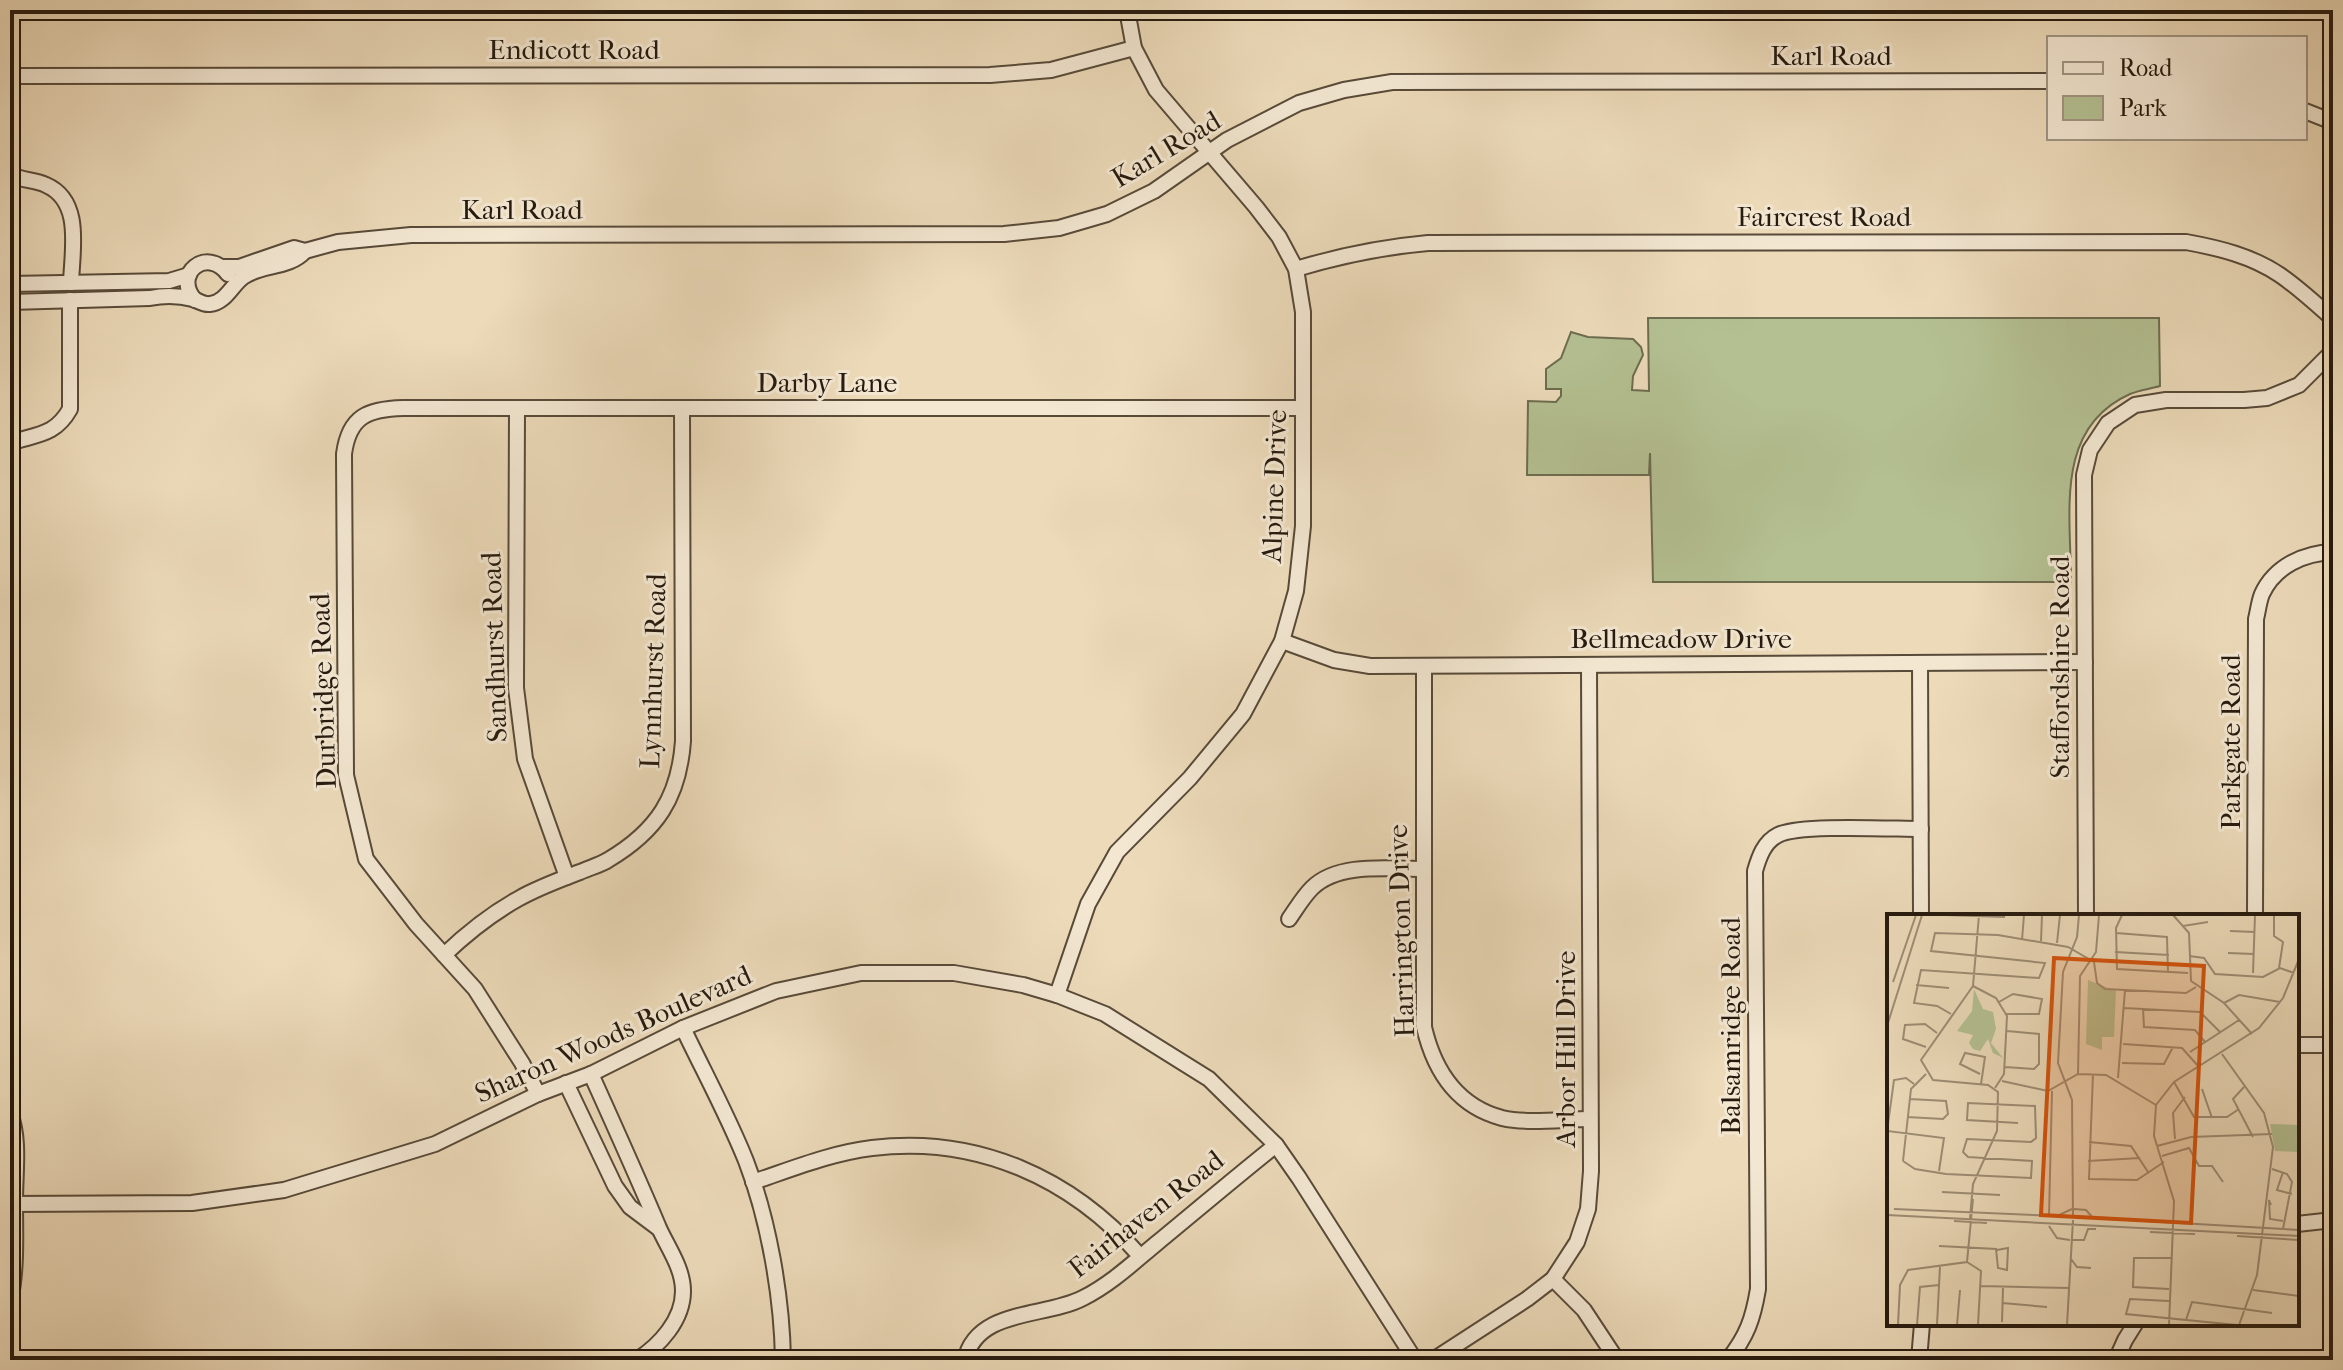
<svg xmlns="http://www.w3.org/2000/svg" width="2343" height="1370" font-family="'IM FELL French Canon',serif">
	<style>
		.green { fill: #b4c092; stroke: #6d6d50; stroke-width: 2 }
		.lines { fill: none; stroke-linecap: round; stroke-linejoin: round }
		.minor-casing { stroke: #584a39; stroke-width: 18 }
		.minor { stroke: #f3e7d2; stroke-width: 14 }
		.labels { text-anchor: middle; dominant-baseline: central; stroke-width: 6; stroke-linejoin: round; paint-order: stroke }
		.street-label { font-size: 28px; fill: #261a0e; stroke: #f3e7d2 }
		.inset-road { fill: none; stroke: #9d8d75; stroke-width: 2 }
		.view { fill: #d5530c; fill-opacity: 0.15; stroke: #d5530c; stroke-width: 4 }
		.inset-edge { fill: none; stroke: #261a0e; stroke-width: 4 }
	</style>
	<rect width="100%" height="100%" fill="#ecdab9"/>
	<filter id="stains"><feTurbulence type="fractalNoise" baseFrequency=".0025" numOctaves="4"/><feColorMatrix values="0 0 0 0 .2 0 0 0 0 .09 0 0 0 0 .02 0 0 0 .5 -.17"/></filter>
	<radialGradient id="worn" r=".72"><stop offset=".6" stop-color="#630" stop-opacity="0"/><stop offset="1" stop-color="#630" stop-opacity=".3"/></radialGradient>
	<path class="green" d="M 1648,318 L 2159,318 L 2160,386 C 2150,389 2139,390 2130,394 C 2054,428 2071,513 2071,582 L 1653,582 L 1650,453 L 1649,475 L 1527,475 L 1528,401 L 1556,402 L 1561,396 L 1561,389 L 1546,389 L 1546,369 L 1561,358 L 1571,332 L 1588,337 L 1633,339 L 1641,347 L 1643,355 L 1633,376 L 1632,390 L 1649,391 Z"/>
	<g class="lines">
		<g class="minor-casing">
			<g id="minor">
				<polyline points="10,76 990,75 1051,70 1134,48"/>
				<polyline points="2305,111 2333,122"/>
				<path d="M 10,174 C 21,181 34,179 46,185 C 83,201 72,250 71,283"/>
				<polyline points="222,267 239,267 294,248 305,251 338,242 411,235 1004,234 1059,228 1107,214 1154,191 1227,140 1299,103 1344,90 1392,82 2049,81"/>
				<path d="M 1296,269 C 1339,256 1383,247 1428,243 L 2186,242 C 2219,248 2252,256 2280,275 C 2299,288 2316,304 2333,319"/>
				<polyline points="10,284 169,281 189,275"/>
				<path d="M 195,300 C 172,274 207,246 228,274"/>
				<path d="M 10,302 L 150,298 C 165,295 177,295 193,299 C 199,301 204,305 210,304 C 225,303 232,285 243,277 C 261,264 289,269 305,251"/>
				<polyline points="517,408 516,688 525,759 567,877"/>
				<path d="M 10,443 C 36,434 55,436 70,409 L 70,300"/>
				<polyline points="1282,641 1334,660 1370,666 2085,662"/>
				<polyline points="1920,663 1921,916"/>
				<path d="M 1424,666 L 1424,1027 C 1434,1070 1457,1106 1502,1118 C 1527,1124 1564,1119 1590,1119"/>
				<polyline points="2086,916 2084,475 2090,450 2108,423 2135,405 2166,400 2244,400 2267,398 2299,385 2333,351"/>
				<path d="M 2255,916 L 2256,619 C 2258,611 2259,601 2262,594 C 2275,566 2304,553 2333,552"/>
				<path d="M 1289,919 C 1296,909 1303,897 1312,888 C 1338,862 1389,869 1423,869"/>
				<path d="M 444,955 C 466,934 491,914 518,899 C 537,888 559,880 580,872 C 589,868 600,865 608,860 C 657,831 679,797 683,741 L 682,408"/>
				<polyline points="1057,995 1088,904 1117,852 1190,778 1243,714 1282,641 1296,591 1303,526 1303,312 1296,269 1279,237 1256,207 1156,90 1134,48 1127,10"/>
				<path d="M 683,1028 C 704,1072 728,1116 746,1161 C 769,1221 782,1297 783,1360"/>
				<polyline points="2297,1045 2333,1045"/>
				<path d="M 591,1074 C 614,1125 637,1176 659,1228 C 668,1248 683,1268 683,1291 C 683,1320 660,1345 637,1360"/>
				<polyline points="566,1083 615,1186 630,1207 658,1228"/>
				<path d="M 538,1094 L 522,1063 L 475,989 L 416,924 L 366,859 L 346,775 L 344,454 C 349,416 368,409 403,408 L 1303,408"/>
				<path d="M 10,1113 C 20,1140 15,1172 15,1201 C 15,1235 17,1268 10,1301"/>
				<path d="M 753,1182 C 792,1169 831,1153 872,1148 C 977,1135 1072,1178 1140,1256"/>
				<polyline points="10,1204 192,1203 284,1190 435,1144 538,1094 591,1074 683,1028 776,991 861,973 954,973 1023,985 1057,995 1105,1014 1209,1079 1276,1145 1299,1178 1415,1360"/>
				<polyline points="2297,1224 2333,1220"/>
				<polyline points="1553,1279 1584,1310 1617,1360"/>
				<path d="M 965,1360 C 977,1308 1045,1318 1083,1298 C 1111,1284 1134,1262 1157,1243 C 1197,1210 1236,1177 1276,1145"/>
				<polyline points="1433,1360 1527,1299 1553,1279 1577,1242 1588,1209 1591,1171 1589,665"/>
				<path d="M 1728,1360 C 1747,1336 1753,1319 1758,1289 L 1755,871 C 1759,857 1764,842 1778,835 C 1799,824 1892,829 1921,829"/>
				<polyline points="1919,1360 1922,1324"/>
				<polyline points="2116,1360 2125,1340 2135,1324"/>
			</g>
		</g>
		<use href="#minor" class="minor"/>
	</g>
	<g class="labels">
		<g class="street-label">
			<text x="574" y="49">Endicott Road</text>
			<text x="1831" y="55">Karl Road</text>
			<text transform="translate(1166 149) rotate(-31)">Karl Road</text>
			<text x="522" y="209">Karl Road</text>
			<text x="1824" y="216">Faircrest Road</text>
			<text x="827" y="382">Darby Lane</text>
			<text transform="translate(1274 486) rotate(-88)">Alpine Drive</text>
			<text x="1681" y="638">Bellmeadow Drive</text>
			<text transform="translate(494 647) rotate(-92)">Sandhurst Road</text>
			<text transform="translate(2059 667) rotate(-90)">Staffordshire Road</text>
			<text transform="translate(653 671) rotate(-88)">Lynnhurst Road</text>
			<text transform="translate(323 691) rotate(-92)">Durbridge Road</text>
			<text transform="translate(2230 742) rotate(-90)">Parkgate Road</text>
			<text transform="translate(1401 931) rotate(-92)">Harrington Drive</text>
			<text transform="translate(1730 1026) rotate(-90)">Balsamridge Road</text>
			<text transform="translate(613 1034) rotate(-24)">Sharon Woods Boulevard</text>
			<text transform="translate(1565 1049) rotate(-90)">Arbor Hill Drive</text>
			<text transform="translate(1146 1214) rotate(-38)">Fairhaven Road</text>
		</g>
	</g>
	<g transform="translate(1887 914)">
		<rect width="412" height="412" fill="#ecdab9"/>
		<path d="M 201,66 L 229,77 L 227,123 L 215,123 L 215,136 L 199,130 ZM 87,75 L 96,95 L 106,98 L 109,115 L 104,129 L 116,144 L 106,139 L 101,125 L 93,137 L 86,135 L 82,129 L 86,121 L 70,117 L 85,97 ZM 383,210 L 412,211 L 412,238 L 388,237 Z" fill="#b4c092"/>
		<path class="inset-road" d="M 58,1 L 118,3M 235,1 L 229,14 L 230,55 L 301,59M 241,1 L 283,1M 286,1 L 302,19 L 304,67 L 337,89 L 365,120M 387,1 L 387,22 L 396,28 L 392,54M 296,12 L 321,8M 343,17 L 368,18M 229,19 L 280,23 L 281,59M 135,26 L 137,1M 154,27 L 155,1M 170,29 L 173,1M 228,38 L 282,41M 341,39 L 367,40M 302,42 L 317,44 L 328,60 L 376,63 L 393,54 L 407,59M 366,59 L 368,1M 6,68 L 29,1M 29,71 L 62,74M 86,72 L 109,84 L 120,102 L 117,160 L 108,174M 112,88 L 126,80 L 155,85 L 152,100 L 119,100M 337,89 L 352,81 L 393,88M 237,94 L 313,98 L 334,119M 256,95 L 257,113 L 308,116 L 318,128M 64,100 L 50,92 L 27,89 L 34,56 L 152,64 L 158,49 L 44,37 L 48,19 L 111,21 L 181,33 L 207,48 L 210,69 L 218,75 L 299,79 L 309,73M 0,112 L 35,1M 236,130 L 295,134 L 312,153M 39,133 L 16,125 L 18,111 L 38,110 L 50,119M 303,138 L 352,106M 335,140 L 377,199 L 386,233 L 370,361 L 352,411M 235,149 L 277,150 L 286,133M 118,153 L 147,155 L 152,150 L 152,120 L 120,117M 93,160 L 73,150 L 78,139 L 98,143 L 94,170M 191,160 L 193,62 L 209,38 L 212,1M 206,160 L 202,265 L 250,266 L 277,248M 231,164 L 238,76M 115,167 L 161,177 L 191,160 L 219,161 L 269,191M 287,168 L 307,203 L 340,203 L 352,195M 27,170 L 19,164 L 7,166 L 0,217 L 57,224 L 52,257M 357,173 L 346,185 L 366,223M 315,175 L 325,204M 20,203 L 56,205 L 61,200 L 59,187 L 23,185M 288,225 L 286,199 L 298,183M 202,228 L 244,232 L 261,258M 270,232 L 304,223 L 385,220M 275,242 L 302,234 L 312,252 L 325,252 L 336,268M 16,247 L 28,255 L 59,260 L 144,264 L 145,247 L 81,243 L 76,238 L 80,225 L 144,228 L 149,224 L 148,192 L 81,189 L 80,206 L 131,209M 16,247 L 24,175 L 39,160M 201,247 L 253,244M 385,255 L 400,260 L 405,268 L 396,315M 396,258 L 390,276 L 405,280M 55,278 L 113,281M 384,291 L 382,286 L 383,305 L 396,307M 7,295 L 170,302 L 185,295M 187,295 L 199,296 L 206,304 L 412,316M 0,301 L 412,322M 162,302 L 165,177M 83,304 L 86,270 L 110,217 L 111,178 L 101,171 L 46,166 L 34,146 L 86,72 L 92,1M 186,304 L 185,186 L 171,149 L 176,58 L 190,23 L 192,1M 67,307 L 100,309M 162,312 L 170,324 L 183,326M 263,318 L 308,320M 350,322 L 412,326M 185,326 L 197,326 L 201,315 L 209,315M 52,332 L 109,335 L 111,354 L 120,356 L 121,334 L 110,336M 184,345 L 190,353 L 204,354M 80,348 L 94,357 L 91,411M 94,372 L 182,374M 282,375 L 246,373 L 247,344 L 284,344M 366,376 L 412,382M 282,387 L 243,385 L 239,400 L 350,411M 115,389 L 160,393M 299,406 L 305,388 L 385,399M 115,408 L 116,374M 11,411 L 13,371 L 21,356 L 80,348 L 86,285M 30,411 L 33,373 L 52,371M 50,411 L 53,352M 70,411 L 73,376M 106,411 L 158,411M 180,411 L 186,306M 282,411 L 287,287 L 267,222 L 269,191 L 287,168 L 372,114 L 396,84 L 412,45"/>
		<path class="view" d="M 167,44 L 317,52 L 304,309 L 154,301 Z"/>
		<rect width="412" height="412" class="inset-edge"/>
	</g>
	<rect width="2343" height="1370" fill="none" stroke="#ecdab9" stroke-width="40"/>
	<rect x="12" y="12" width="2319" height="1346" fill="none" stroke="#261a0e" stroke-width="4"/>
	<rect x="20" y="20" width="2303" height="1330" fill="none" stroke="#261a0e" stroke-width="2"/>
	<rect x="2047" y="36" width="260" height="104" fill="#f3e7d2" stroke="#a19584" stroke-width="2"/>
	<rect x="2063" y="62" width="40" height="12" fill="#f3e7d2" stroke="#a19584" stroke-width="2"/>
	<text x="2119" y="76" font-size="24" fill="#261a0e">Road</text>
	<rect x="2063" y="96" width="40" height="24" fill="#b4c092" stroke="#a19584" stroke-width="2"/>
	<text x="2119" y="116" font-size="24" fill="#261a0e">Park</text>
	<rect width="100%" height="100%" filter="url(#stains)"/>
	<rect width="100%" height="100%" fill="url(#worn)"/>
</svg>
